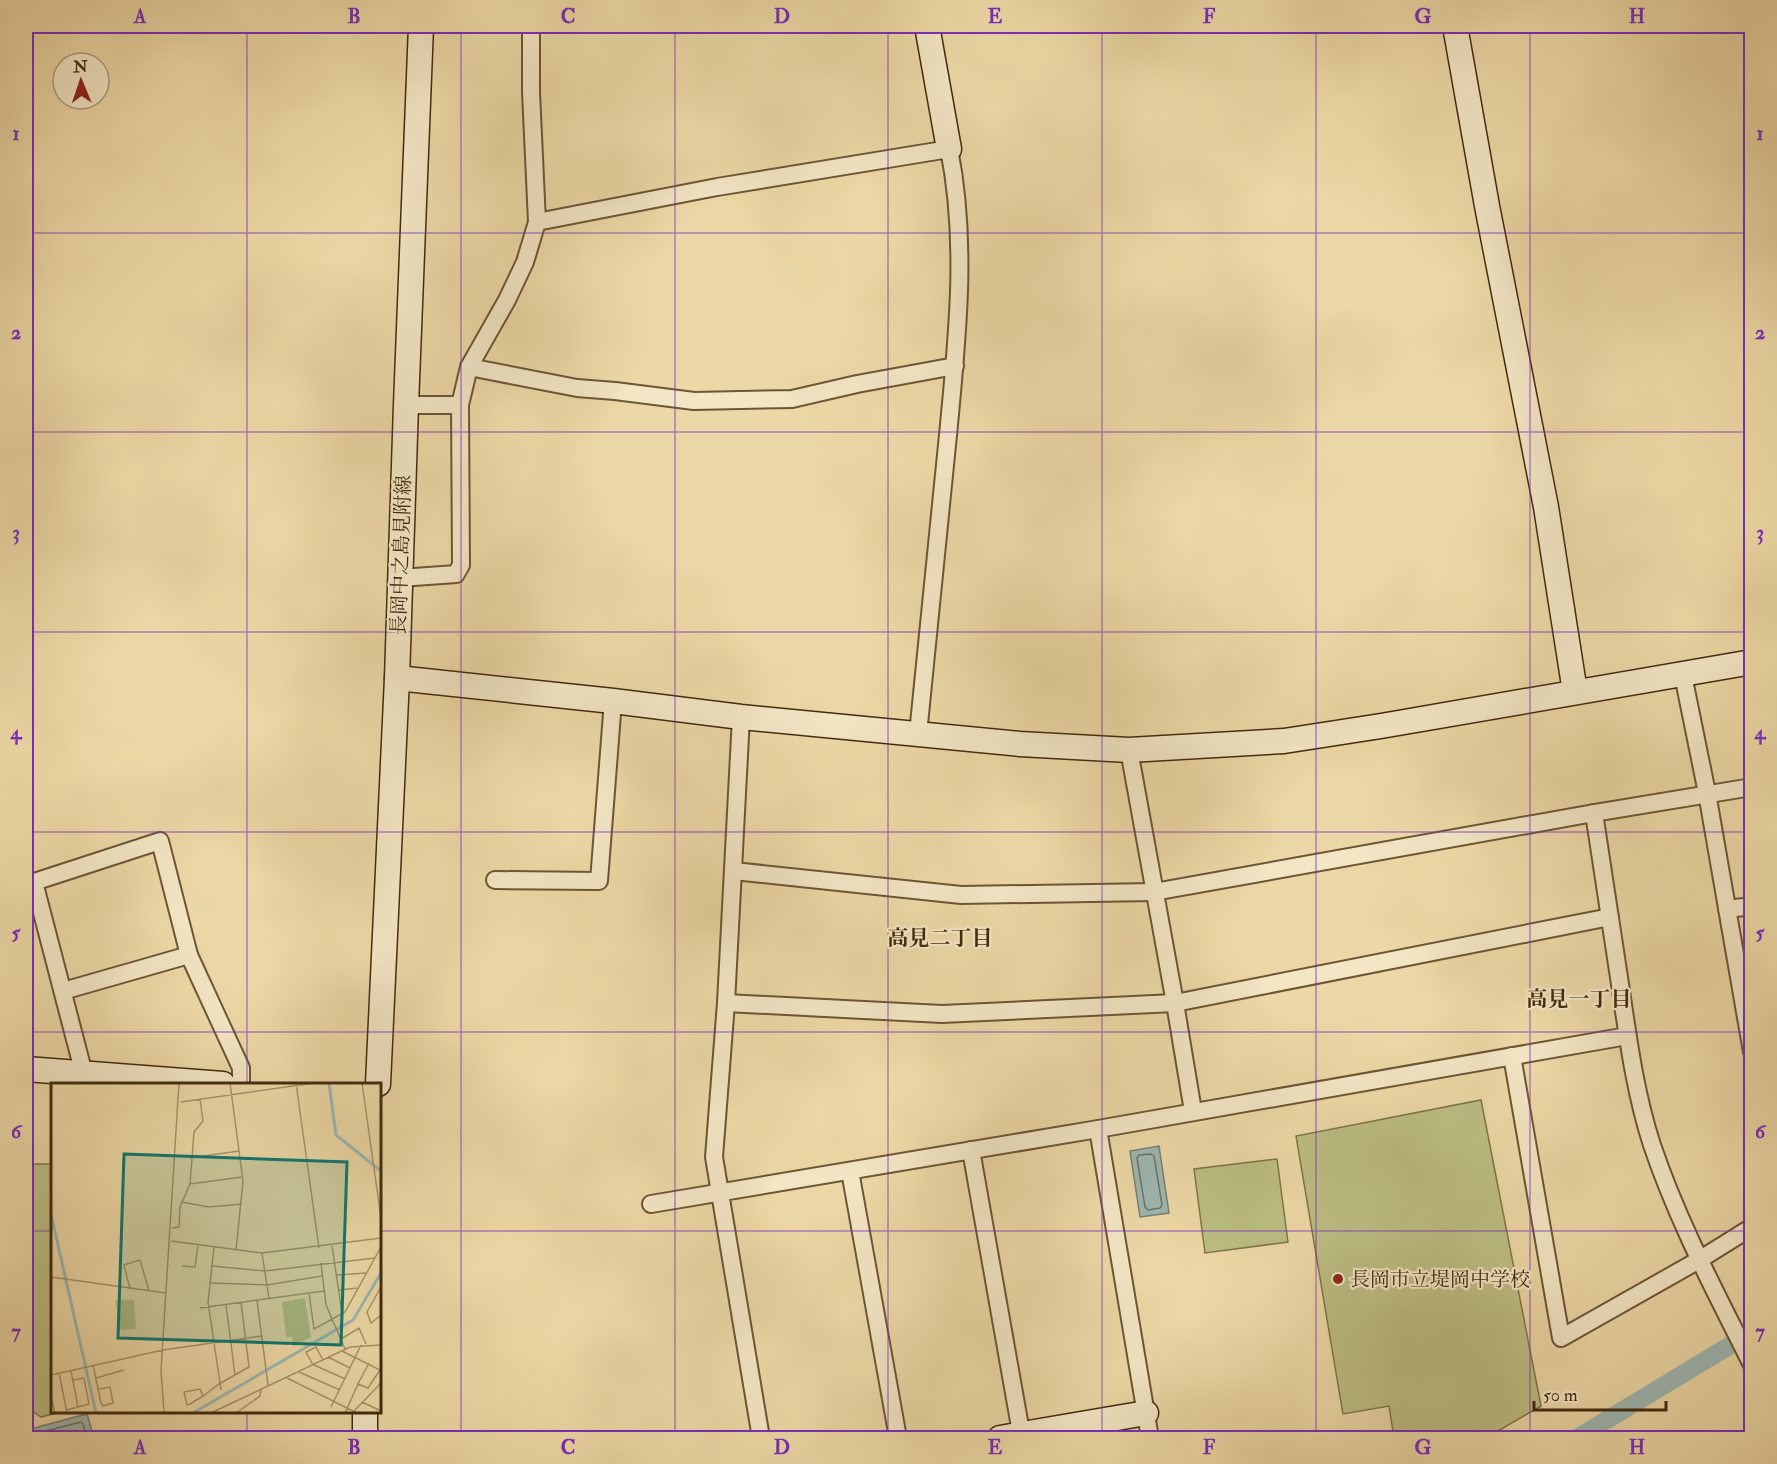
<svg xmlns="http://www.w3.org/2000/svg" width="1777" height="1464" font-family="'IM FELL Double Pica','Noto Serif JP',serif">
	<style>
		.green { fill: #bcbe83; stroke: #7e7448; stroke-width: 1.5 }
		.water { fill: #9db7b2; stroke: #787f70; stroke-width: 1.5 }
		.lines { fill: none; stroke-linecap: round; stroke-linejoin: round }
		.shore { stroke: #6f7060; stroke-width: 1.5 }
		.canal { stroke: #9db7b2; stroke-width: 18 }
		.street-casing { stroke: #6c5634; stroke-width: 20 }
		.secondary-casing { stroke: #412a0e; stroke-width: 27 }
		.street { stroke: #f3e6c5; stroke-width: 16 }
		.secondary { stroke: #f3e6c5; stroke-width: 24 }
		.grid { fill: none; stroke: #7b2cbf; stroke-width: 1.5; stroke-opacity: 0.55 }
		.poi-dot { fill: #8f2418; stroke: #f3e6c5; stroke-width: 2 }
		.labels { text-anchor: middle; dominant-baseline: central; stroke-width: 4.5; stroke-linejoin: round; paint-order: stroke }
		.street-label { font-size: 20px; fill: #412a0e; stroke: #f3e6c5 }
		.poi-label { font-size: 20px; fill: #412a0e; stroke: #f3e6c5; text-anchor: start }
		.neighbourhood-label { font-size: 21px; font-weight: bold; fill: #412a0e; stroke: #f3e6c5 }
		.inset-river { fill: none; stroke: #9db7b2; stroke-width: 3 }
		.inset-road { fill: none; stroke: #a89269; stroke-width: 1.5 }
		.view { fill: #0f766e; fill-opacity: 0.15; stroke: #0f766e; stroke-width: 3 }
		.inset-edge { fill: none; stroke: #412a0e; stroke-width: 3 }
		.neatline { fill: none; stroke: #7b2cbf; stroke-width: 2 }
		.grid-label { font-size: 20px; text-anchor: middle; font-weight: bold; fill: #7b2cbf }
	</style>
	<rect width="100%" height="100%" fill="#ecd8a6"/>
	<filter id="stains"><feTurbulence type="fractalNoise" baseFrequency=".00333" numOctaves="4"/><feColorMatrix values="0 0 0 0 .2 0 0 0 0 .09 0 0 0 0 .02 0 0 0 .5 -.17"/></filter>
	<radialGradient id="worn" r=".72"><stop offset=".6" stop-color="#630" stop-opacity="0"/><stop offset="1" stop-color="#630" stop-opacity=".3"/></radialGradient>
	<g class="green">
		<polygon points="1481,1100 1541,1406 1486,1438 1394,1438 1389,1406 1343,1414 1296,1136"/>
		<polygon points="1277,1159 1288,1242 1205,1253 1194,1169"/>
		<polygon points="26,1164 52,1164 52,1412 62,1412 41,1417 26,1407"/>
	</g>
	<g class="water">
		<polygon points="1159,1146 1169,1213 1140,1217 1130,1151"/>
		<polygon points="87,1414 94,1438 26,1438 26,1430"/>
	</g>
	<g class="lines">
		<g class="shore">
			<polygon points="1151,1154 1154,1156 1162,1205 1160,1208 1148,1210 1145,1207 1137,1158 1139,1155"/>
			<polyline points="26,1436 81,1422 83,1424 87,1438"/>
		</g>
		<polyline class="canal" points="1577,1438 1752,1332"/>
		<g class="street-casing">
			<g id="street">
				<path d="M 537,222 L 717,187 L 949,149 C 968,243 957,340 948,435 C 939,534 928,634 918,734"/>
				<polyline points="469,367 577,388 615,391 694,401 792,399 857,384 955,366"/>
				<polyline points="406,405 460,405"/>
				<polyline points="400,578 456,574 461,565 460,405 469,367 507,300 525,262 537,222 531,92 531,26"/>
				<polyline points="1683,675 1707,793 1752,1052"/>
				<polyline points="741,717 726,1003 714,1157 761,1438"/>
				<polyline points="1129,750 1175,1003 1193,1111"/>
				<path d="M 1594,813 C 1603,870 1611,927 1620,984 C 1628,1038 1635,1093 1652,1145 C 1678,1222 1716,1293 1752,1365"/>
				<polyline points="734,871 961,895 1154,892 1594,813 1752,787"/>
				<polyline points="495,880 599,881 613,701"/>
				<polyline points="1727,909 1752,906"/>
				<polyline points="63,991 189,955"/>
				<polyline points="726,1003 942,1014 1175,1003 1610,917"/>
				<polyline points="1512,1056 1561,1338 1699,1260 1752,1227"/>
				<polyline points="84,1074 34,882 160,841 189,955 241,1068 241,1084"/>
				<polyline points="1098,1129 1150,1438"/>
				<polyline points="971,1150 1022,1438"/>
				<polyline points="850,1171 898,1438"/>
				<polyline points="651,1204 1098,1129 1627,1036"/>
			</g>
		</g>
		<g class="secondary-casing">
			<g id="secondary">
				<polyline points="927,26 949,149"/>
				<polyline points="1455,26 1487,206 1546,507 1575,692"/>
				<polyline points="397,678 613,701 741,717 1020,744 1129,750 1284,741 1381,726 1752,662"/>
				<polyline points="26,1069 223,1084"/>
				<polyline points="378,1084 397,678 406,405 421,26"/>
				<polyline points="365,1438 365,1412"/>
				<polyline points="1000,1438 1146,1413"/>
			</g>
		</g>
		<use href="#street" class="street"/>
		<use href="#secondary" class="secondary"/>
	</g>
	<path class="grid" d="M 247,26 L 247,1084M 461,26 L 461,1438M 675,26 L 675,1438M 888,26 L 888,1438M 1102,26 L 1102,1438M 1316,26 L 1316,1438M 1530,26 L 1530,1438M 26,233 L 1752,233M 26,432 L 1752,432M 26,632 L 1752,632M 26,832 L 1752,832M 26,1032 L 1752,1032M 26,1231 L 52,1231M 380,1231 L 1752,1231M 247,1412 L 247,1438"/>
	<circle class="poi-dot" cx="1338" cy="1279" r="6"/>
	<g class="labels">
		<g class="street-label">
			<text transform="translate(401 555) rotate(-88)">長岡中之島見附線</text>
		</g>
		<g class="poi-label">
			<text x="1350" y="1279">長岡市立堤岡中学校</text>
		</g>
		<g class="neighbourhood-label">
			<text x="940" y="938">高見二丁目</text>
			<text x="1579" y="999">高見一丁目</text>
		</g>
	</g>
	<g transform="translate(51 1083)">
		<rect width="330" height="330" fill="#ecd8a6"/>
		<path d="M 254,215 L 260,254 L 242,264 L 241,254 L 235,254 L 231,219 ZM 64,217 L 83,217 L 85,246 L 70,247 Z" fill="#bcbe83"/>
		<path class="inset-river" d="M 278,0 L 285,52 L 330,88M 0,131 L 45,330M 142,330 L 302,237 L 330,190"/>
		<path class="inset-road" d="M 179,0 L 192,98 L 185,167M 245,0 L 268,165M 311,0 L 330,135M 130,19 L 263,0M 139,75 L 188,68M 139,101 L 191,94M 130,119 L 158,124 L 191,121M 121,145 L 128,144 L 129,124 L 139,101 L 143,49 L 152,38 L 149,16M 120,158 L 211,170 L 330,155M 281,163 L 291,230M 163,164 L 157,219 L 170,307M 211,170 L 218,216M 270,180 L 275,222 L 294,266M 131,183 L 144,184 L 147,161M 161,183 L 214,188 L 324,175M 286,192 L 315,190M 0,194 L 115,210M 160,200 L 216,202 L 271,193M 330,204 L 316,229 L 320,240 L 330,232M 79,206 L 73,182 L 89,177 L 98,208M 288,207 L 307,205M 258,210 L 263,246 L 294,229 L 330,164M 206,217 L 217,302M 175,222 L 184,292M 149,225 L 273,208M 290,256 L 308,245 L 315,261M 291,268 L 329,287 L 317,305 L 307,301 L 294,330M 277,274 L 299,285M 42,282 L 50,320 L 52,323 L 62,320 L 59,304 L 48,306M 262,282 L 255,269 L 265,264 L 272,277M 263,282 L 294,296M 20,288 L 27,324M 248,289 L 289,307M 8,290 L 16,330M 0,292 L 112,267 L 211,253M 45,295 L 73,287M 236,295 L 306,330M 307,301 L 318,280M 0,312 L 4,330M 152,313 L 149,306 L 133,309 L 136,322 L 139,321 L 152,313 L 155,311 L 168,301 L 198,284 L 190,219M 311,319 L 330,328M 280,324 L 310,262M 16,327 L 38,321 L 33,295 L 22,297M 303,328 L 330,300M 113,330 L 110,287 L 128,0M 160,330 L 299,264 L 330,262M 185,330 L 209,313 L 210,306"/>
		<path class="view" d="M 73,71 L 296,79 L 290,262 L 67,255 Z"/>
		<rect width="330" height="330" class="inset-edge"/>
	</g>
	<rect width="1777" height="1464" fill="none" stroke="#ecd8a6" stroke-width="66"/>
	<g transform="translate(81 81) rotate(358)"><circle r="28" fill="#f3e6c5" stroke="#ac9b7c" stroke-width="1.5"/>
	<path d="M0-4.5L10 22L0 15L-10 22Z" fill="#8f2418"/>
	<text y="-9" font-size="16" font-weight="bold" text-anchor="middle" fill="#412a0e">N</text>
	</g>
	<path d="M1534 1401v9h132v-9" fill="none" stroke="#412a0e" stroke-width="3"/>
	<text x="1543" y="1401" font-size="18" fill="#412a0e" stroke="#f3e6c5" stroke-width="4.5" paint-order="stroke">50 m</text>
	<rect x="33" y="33" width="1711" height="1398" class="neatline"/>
	<g class="grid-label">
		<text x="140" y="23">A</text>
		<text x="354" y="23">B</text>
		<text x="568" y="23">C</text>
		<text x="782" y="23">D</text>
		<text x="995" y="23">E</text>
		<text x="1209" y="23">F</text>
		<text x="1423" y="23">G</text>
		<text x="1637" y="23">H</text>
		<text x="16" y="140">1</text>
		<text x="1760" y="140">1</text>
		<text x="16" y="339">2</text>
		<text x="1760" y="339">2</text>
		<text x="16" y="539">3</text>
		<text x="1760" y="539">3</text>
		<text x="16" y="739">4</text>
		<text x="1760" y="739">4</text>
		<text x="16" y="939">5</text>
		<text x="1760" y="939">5</text>
		<text x="16" y="1138">6</text>
		<text x="1760" y="1138">6</text>
		<text x="16" y="1338">7</text>
		<text x="1760" y="1338">7</text>
		<text x="140" y="1454">A</text>
		<text x="354" y="1454">B</text>
		<text x="568" y="1454">C</text>
		<text x="782" y="1454">D</text>
		<text x="995" y="1454">E</text>
		<text x="1209" y="1454">F</text>
		<text x="1423" y="1454">G</text>
		<text x="1637" y="1454">H</text>
	</g>
	<rect width="100%" height="100%" filter="url(#stains)"/>
	<rect width="100%" height="100%" fill="url(#worn)"/>
</svg>
